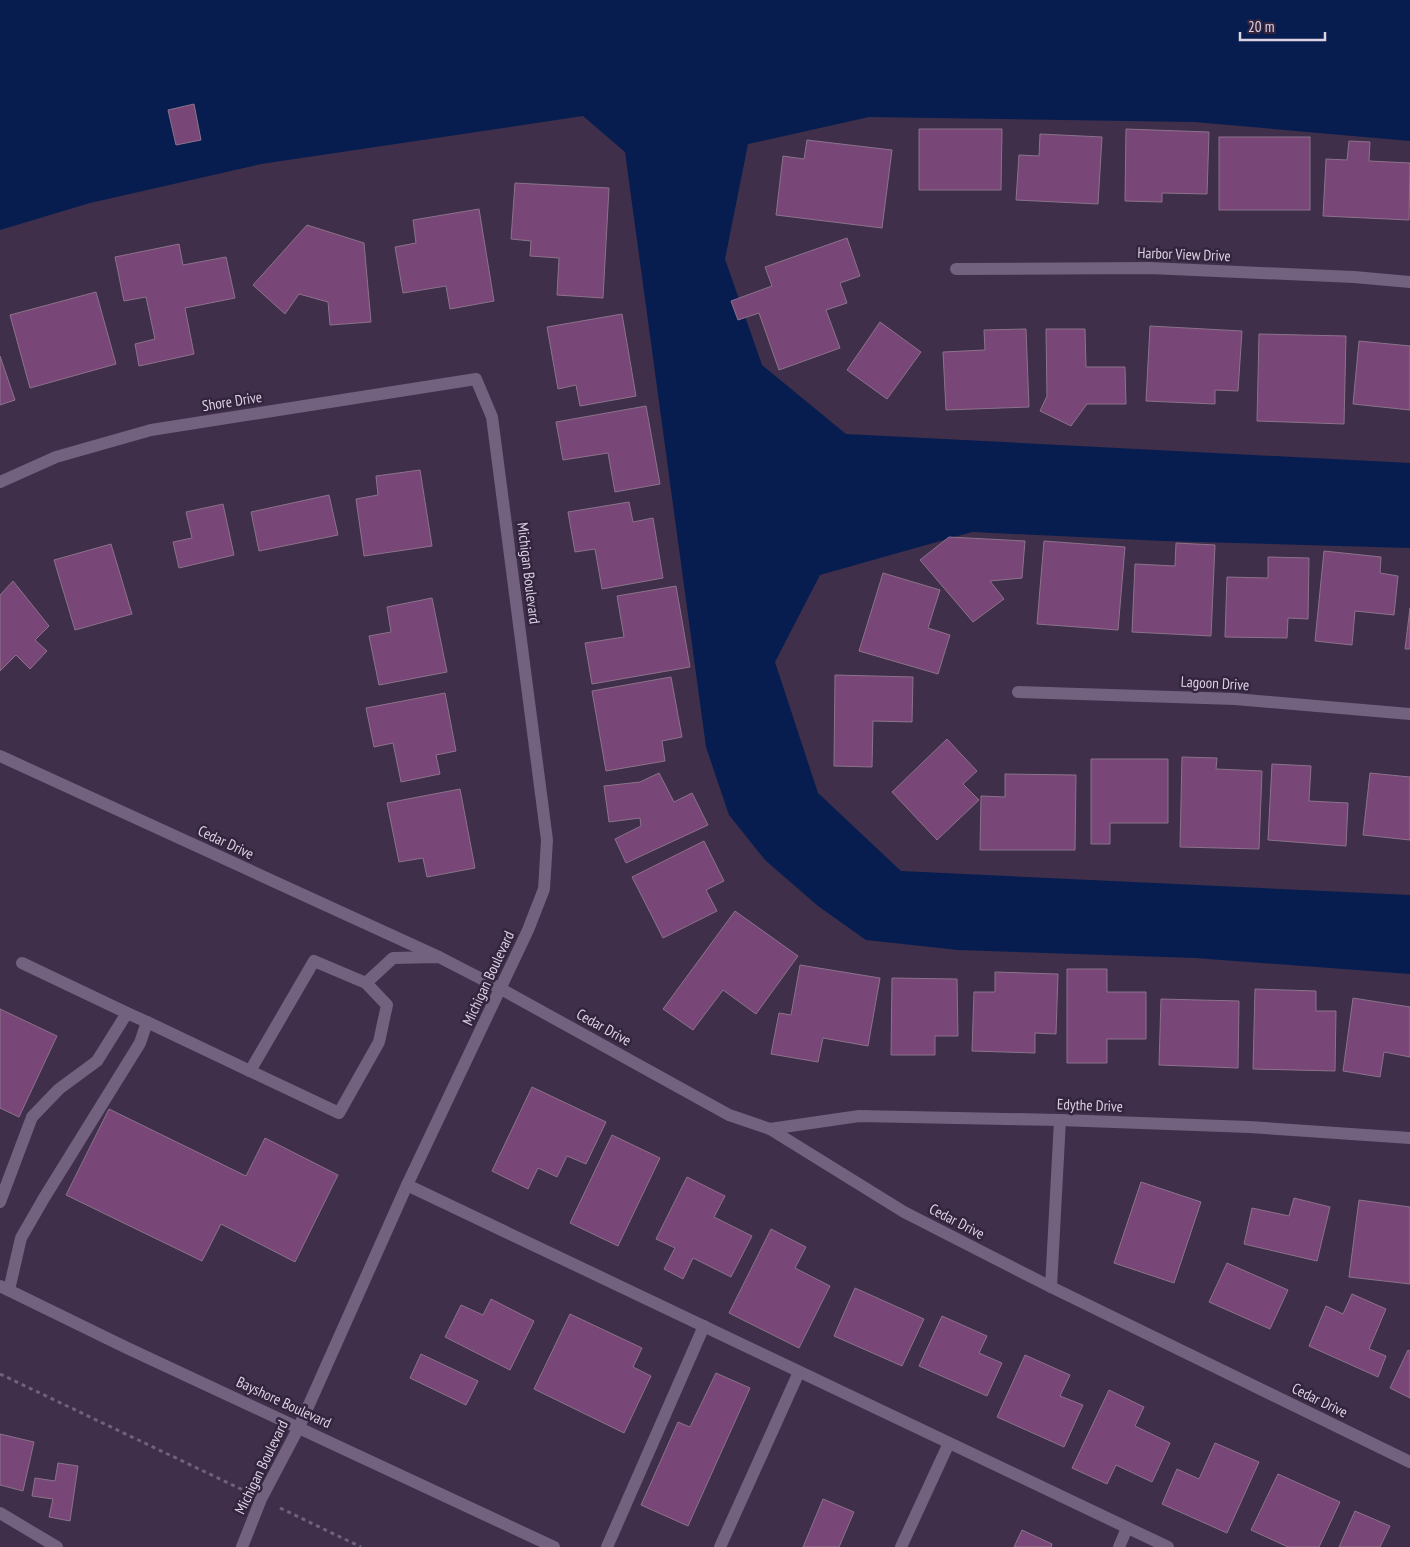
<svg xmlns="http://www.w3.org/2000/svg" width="1410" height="1547" font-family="'PT Sans Narrow',sans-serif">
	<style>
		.water { fill: #071d50 }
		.building { fill: #794777; stroke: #8c728b }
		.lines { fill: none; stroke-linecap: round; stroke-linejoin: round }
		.path { stroke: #706279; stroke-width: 3; stroke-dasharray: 4 4; stroke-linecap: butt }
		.service { stroke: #72617f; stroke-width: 12 }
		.minor { stroke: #72617f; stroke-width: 12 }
		.tertiary { stroke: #72617f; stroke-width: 12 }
		.secondary { stroke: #72617f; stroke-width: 12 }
		.labels { text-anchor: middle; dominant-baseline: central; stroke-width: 5; stroke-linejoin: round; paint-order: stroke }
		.street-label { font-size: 15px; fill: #dcd2e3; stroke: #34253f }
	</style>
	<rect width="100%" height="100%" fill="#3f2f4a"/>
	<polygon class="water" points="0,0 1410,0 1410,141 1194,122 869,117 748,144 725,259 762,365 846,434 1410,463 1410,548 1164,541 972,532 820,575 775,662 818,793 901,871 1410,895 1410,974 1195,958 958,950 866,940 818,906 765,860 729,815 706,747 625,152 583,116 261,164 90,203 0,230"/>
	<g class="building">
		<polygon points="194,104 201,140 176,145 168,110"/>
		<polygon points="919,129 1002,129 1001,190 919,190"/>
		<polygon points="1126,129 1209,132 1207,194 1162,193 1162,202 1125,201"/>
		<polygon points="1040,134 1102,137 1098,204 1016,200 1019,155 1039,156"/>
		<rect x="1219" y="137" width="91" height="73"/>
		<polygon points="807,140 892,150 882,228 776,215 783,156 804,159"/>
		<polygon points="1349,141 1370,142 1369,161 1410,163 1409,220 1323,216 1326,159 1347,160"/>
		<polygon points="515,183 609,188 603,298 557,295 559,258 530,256 531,241 511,239"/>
		<polygon points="479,209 494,301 450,309 446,286 403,293 395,247 416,243 413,220"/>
		<polygon points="307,225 364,243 371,322 330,325 328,302 299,294 285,314 253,285"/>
		<polygon points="847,238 860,276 840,283 847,303 826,310 840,348 779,370 759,313 738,320 731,301 772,286 765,267"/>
		<polygon points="179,244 183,265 226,257 235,298 185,308 194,354 139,366 135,344 155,339 146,297 124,301 115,257"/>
		<polygon points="96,292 116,364 30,388 10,315"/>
		<polygon points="622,314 636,396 580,406 576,385 558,389 547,327"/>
		<polygon points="880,322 921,352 887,399 847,370"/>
		<polygon points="1150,326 1242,331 1238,391 1215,390 1215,404 1146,401"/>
		<polygon points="1026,329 1029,407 946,410 943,352 985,350 984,330"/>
		<polygon points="1046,329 1085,329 1086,367 1125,367 1126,404 1087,404 1071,426 1040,411 1047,396"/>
		<polygon points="1259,334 1346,336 1344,424 1257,421"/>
		<polygon points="1359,341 1410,346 1410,410 1353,404"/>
		<polygon points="0,356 15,400 0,405"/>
		<polygon points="646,406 660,484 615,492 608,453 563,460 556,422"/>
		<polygon points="420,470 432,546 364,556 356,499 378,495 376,476"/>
		<polygon points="329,495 338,535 259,551 251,512"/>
		<polygon points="629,502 633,522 653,518 663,578 602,589 595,549 575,552 568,512"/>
		<polygon points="223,504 234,555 179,568 173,542 192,538 186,512"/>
		<polygon points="949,537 1025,541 1022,578 990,581 1004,599 973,622 920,560"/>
		<polygon points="1044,541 1125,547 1118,630 1037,624"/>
		<polygon points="1176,543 1215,545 1211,636 1132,632 1135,564 1175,566"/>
		<polygon points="111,544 132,614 75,630 54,560"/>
		<polygon points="1324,551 1381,557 1380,573 1398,576 1394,615 1355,611 1352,645 1315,641"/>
		<polygon points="1268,557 1309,558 1308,619 1288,618 1287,638 1225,637 1227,577 1268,578"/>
		<polygon points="883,573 940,590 928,628 950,635 938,674 859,651"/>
		<polygon points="13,581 49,626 35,640 47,651 30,669 16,655 0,671 0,595"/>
		<polygon points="676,586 690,667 592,684 585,643 624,637 617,596"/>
		<polygon points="432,598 447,672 379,685 369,636 391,632 387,607"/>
		<polygon points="1410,608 1410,649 1405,649"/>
		<polygon points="835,675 913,677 912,722 873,721 872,767 834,766"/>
		<polygon points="671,677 682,737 662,741 665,761 606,771 592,691"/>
		<polygon points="445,693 456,751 436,755 440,774 401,782 393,743 374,747 366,708"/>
		<polygon points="947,739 977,771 963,784 979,800 937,840 892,792"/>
		<polygon points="1182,757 1217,758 1216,769 1262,771 1259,849 1180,847"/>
		<polygon points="1091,759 1168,759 1168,823 1110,823 1110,844 1091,844"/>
		<polygon points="1272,764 1311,766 1309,801 1348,803 1346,846 1268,840"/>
		<polygon points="659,773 674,802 692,793 708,825 626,863 615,839 641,826 640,818 609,822 604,786 640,782"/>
		<polygon points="1370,773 1410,777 1410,840 1363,835"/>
		<polygon points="1005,774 1076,775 1075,850 980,850 981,796 1005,797"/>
		<polygon points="460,789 475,868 427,877 423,858 399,862 387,803"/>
		<polygon points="704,841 724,881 706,890 717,911 663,938 632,877"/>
		<polygon points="735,911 798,956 756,1014 723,990 693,1030 663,1009"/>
		<polygon points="800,965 880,978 868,1046 823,1038 818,1062 771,1054 779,1013 791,1015"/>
		<polygon points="1067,969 1107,969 1107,992 1146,992 1146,1039 1107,1039 1107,1063 1067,1063"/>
		<polygon points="995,972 1058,974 1056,1034 1035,1033 1035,1053 972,1051 974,992 995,992"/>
		<polygon points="892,978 957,979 958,1036 935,1036 935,1055 891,1055"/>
		<polygon points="1255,989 1316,991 1316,1011 1336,1011 1335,1071 1253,1069"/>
		<polygon points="1353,998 1410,1007 1410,1057 1384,1052 1380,1077 1343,1071"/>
		<polygon points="1161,999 1239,1001 1238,1068 1159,1065"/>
		<polygon points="0,1009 57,1036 19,1117 0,1108"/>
		<polygon points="532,1087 606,1122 586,1164 567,1156 557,1177 538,1168 528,1189 492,1171"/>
		<polygon points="109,1109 246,1176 265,1138 338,1175 295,1262 221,1224 202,1261 66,1195"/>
		<polygon points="612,1135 660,1158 618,1246 570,1223"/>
		<polygon points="687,1177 725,1196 714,1217 752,1236 731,1277 693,1258 683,1279 664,1269 675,1248 656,1239"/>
		<polygon points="1141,1182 1201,1202 1174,1283 1114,1263"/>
		<polygon points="1294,1198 1330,1207 1317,1261 1244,1244 1252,1208 1289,1216"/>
		<polygon points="1359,1200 1410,1207 1410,1284 1349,1277"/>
		<polygon points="771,1229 806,1247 795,1268 830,1286 799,1348 729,1313"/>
		<polygon points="1227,1263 1288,1290 1270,1329 1209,1302"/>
		<polygon points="855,1288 924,1319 902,1366 834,1336"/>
		<polygon points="1352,1294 1386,1309 1369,1349 1386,1356 1378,1377 1309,1346 1326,1306 1343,1314"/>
		<polygon points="491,1299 534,1321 510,1370 445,1337 461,1305 483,1315"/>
		<polygon points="570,1314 642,1348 633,1367 651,1376 624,1433 534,1389"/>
		<polygon points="942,1316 987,1336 979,1353 1002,1363 987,1396 919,1366"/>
		<polygon points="1408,1350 1410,1351 1410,1398 1390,1388"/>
		<polygon points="421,1354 478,1381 466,1405 410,1378"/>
		<polygon points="1025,1355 1070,1375 1060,1396 1083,1405 1064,1447 997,1417"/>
		<polygon points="716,1373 750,1388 688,1526 641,1505 678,1422 690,1427"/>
		<polygon points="1109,1390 1144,1407 1135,1426 1170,1443 1152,1482 1116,1465 1107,1484 1072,1468"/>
		<polygon points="0,1434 34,1442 23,1491 0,1485"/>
		<polygon points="1215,1443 1259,1462 1227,1533 1162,1504 1177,1469 1199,1479"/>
		<polygon points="58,1463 78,1466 70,1521 49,1517 53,1499 32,1496 35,1478 55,1481"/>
		<polygon points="1278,1474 1340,1502 1319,1547 1288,1547 1251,1530"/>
		<polygon points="823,1499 854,1512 839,1547 803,1547"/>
		<polygon points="1355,1511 1390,1526 1380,1547 1339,1547"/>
		<polygon points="1022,1530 1052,1544 1051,1547 1014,1547"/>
	</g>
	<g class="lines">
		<g class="path">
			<polyline points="0,1374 243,1490"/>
			<polyline points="280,1508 361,1547"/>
		</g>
		<g class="service">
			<polyline points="22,963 127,1013"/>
			<polyline points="366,983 314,961 250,1071 339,1113 379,1042 387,1005 366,983 393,958 439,957 501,989"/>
			<polyline points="147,1022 250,1071"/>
			<polyline points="407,1185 1168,1547"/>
			<polyline points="0,1202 32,1117 59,1089 97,1061 127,1013 147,1022 140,1043 44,1198 21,1238 9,1290"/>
			<polyline points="1051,1287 1060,1120"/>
			<polyline points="607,1547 704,1326"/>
			<polyline points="720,1547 799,1372"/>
			<polyline points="901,1547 949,1443"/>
			<polyline points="1119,1547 1127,1528"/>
		</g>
		<g class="minor">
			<polyline points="956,269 1150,268 1354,277 1410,282"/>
			<polyline points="0,482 56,457 151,430 476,379 492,417 547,840 544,889 528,930 407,1185 299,1427"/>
			<polyline points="1018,692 1235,699 1410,714"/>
			<polyline points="0,756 439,957"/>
			<polyline points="501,989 729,1115 770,1129 904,1212 1051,1287 1410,1462"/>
			<polyline points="770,1129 859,1116 1060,1120 1249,1127 1410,1138"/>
			<polyline points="0,1513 57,1547"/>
		</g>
		<polyline class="tertiary" points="242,1547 261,1499 299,1427"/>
		<polyline class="secondary" points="0,1286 125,1347 554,1547"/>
	</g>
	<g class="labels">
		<g class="street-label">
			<text transform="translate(1184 254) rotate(2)">Harbor View Drive</text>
			<text transform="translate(232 401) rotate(-9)">Shore Drive</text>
			<text transform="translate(529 573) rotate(83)">Michigan Boulevard</text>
			<text transform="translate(1215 683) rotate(3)">Lagoon Drive</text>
			<text transform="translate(226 842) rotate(25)">Cedar Drive</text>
			<text transform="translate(488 978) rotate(-65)">Michigan Boulevard</text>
			<text transform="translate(604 1027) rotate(29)">Cedar Drive</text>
			<text transform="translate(1090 1105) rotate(2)">Edythe Drive</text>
			<text transform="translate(957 1221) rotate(27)">Cedar Drive</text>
			<text transform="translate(1320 1400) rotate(26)">Cedar Drive</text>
			<text transform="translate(284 1402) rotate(25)">Bayshore Boulevard</text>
			<text transform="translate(261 1467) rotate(-64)">Michigan Boulevard</text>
		</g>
	</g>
	<path d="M1240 32v8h85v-8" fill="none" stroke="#dcd2e3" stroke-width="2.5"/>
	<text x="1248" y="32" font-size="15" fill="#dcd2e3" stroke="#34253f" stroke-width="4" paint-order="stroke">20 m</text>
</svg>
